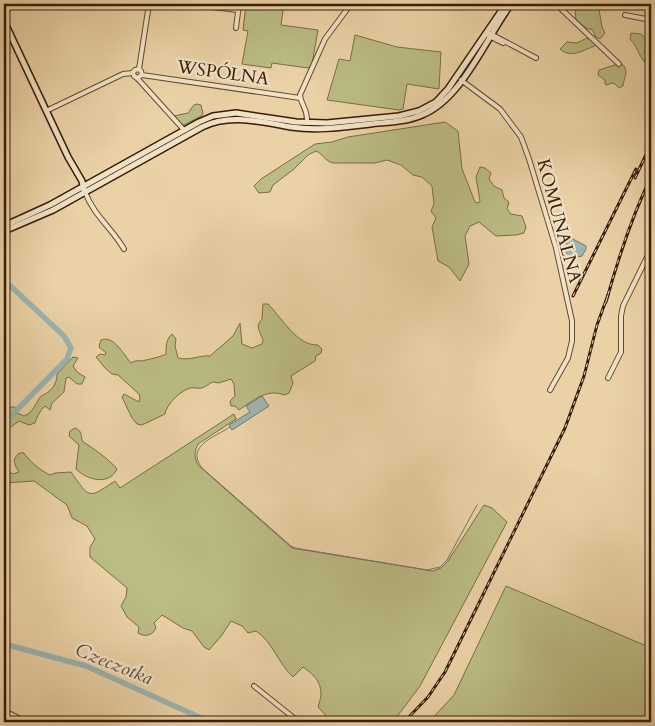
<svg xmlns="http://www.w3.org/2000/svg" width="655" height="726" font-family="Cardo,serif">
	<style>
		.green { fill: #bbbb84; stroke: #7a6c46 }
		.water { fill: #9cb5b2; stroke: #74786e }
		.lines { fill: none; stroke-linecap: round; stroke-linejoin: round }
		.stream { stroke: #74786e; stroke-width: 1 }
		.river { stroke: #9cb5b2; stroke-width: 5.5 }
		.street-casing { stroke: #654a2f; stroke-width: 6 }
		.secondary-casing { stroke: #391c07; stroke-width: 8 }
		.street { stroke: #f1e2c5; stroke-width: 4 }
		.secondary { stroke: #f1e2c5; stroke-width: 5 }
		.rail-casing { stroke: #391c07; stroke-width: 3 }
		.rail { stroke: #f1e2c5; stroke-width: 1; stroke-dasharray: 4; stroke-linecap: butt }
		.labels { text-anchor: middle; dominant-baseline: central; stroke-width: 4.5; stroke-linejoin: round; paint-order: stroke }
		.street-label { font-size: 18px; fill: #391c07; stroke: #f1e2c5 }
		.water-label { font-size: 19px; font-style: italic; fill: #574a3a; stroke: #f1e2c5 }
	</style>
	<rect width="100%" height="100%" fill="#ead2a6"/>
	<filter id="stains"><feTurbulence type="fractalNoise" baseFrequency=".004" numOctaves="4"/><feColorMatrix values="0 0 0 0 .2 0 0 0 0 .09 0 0 0 0 .02 0 0 0 .5 -.17"/></filter>
	<radialGradient id="worn" r=".72"><stop offset=".6" stop-color="#630" stop-opacity="0"/><stop offset="1" stop-color="#630" stop-opacity=".3"/></radialGradient>
	<g class="green">
		<polygon points="246,4 284,4 281,25 318,30 312,64 308,68 272,63 271,68 242,64 248,31 243,30"/>
		<polygon points="570,4 598,4 602,27 605,33 600,39 595,36 593,30 586,28 576,20 575,10"/>
		<path d="M 631,33 L 641,34 L 647,40 L 651,40 L 651,68 C 638,59 640,49 630,39 Z"/>
		<polygon points="355,35 397,47 441,52 439,89 407,84 403,109 399,110 327,100 339,59 350,61"/>
		<path d="M 587,38 L 595,43 L 595,46 C 583,50 571,59 560,49 L 567,42 L 577,43 Z"/>
		<path d="M 621,63 C 630,70 624,77 623,86 L 619,88 L 615,84 L 611,83 L 607,85 L 605,84 L 605,80 L 598,75 L 599,70 Z"/>
		<path d="M 197,104 L 201,105 L 203,114 L 201,116 L 184,125 C 180,123 176,121 174,116 L 188,113 L 194,105 Z"/>
		<path d="M 445,122 L 458,131 L 462,169 L 475,202 L 479,203 L 480,201 L 476,177 L 480,167 L 485,168 L 491,173 L 489,179 L 494,186 L 502,190 L 504,198 L 509,202 L 507,209 L 511,214 L 522,216 L 526,227 L 524,233 L 516,235 L 496,236 L 479,222 L 470,226 L 465,236 L 469,264 L 460,281 L 449,267 L 438,261 L 432,227 L 436,218 L 431,211 L 434,204 L 432,186 L 422,177 L 413,175 L 401,165 L 387,160 L 375,163 L 333,163 C 325,161 323,154 316,151 L 308,155 L 294,169 L 273,185 L 270,192 L 259,193 L 254,186 L 261,179 L 315,144 L 332,142 L 348,137 Z"/>
		<path d="M 263,304 L 268,304 C 282,318 297,346 318,345 L 322,349 L 321,353 L 316,356 L 315,361 L 291,376 L 293,383 L 289,393 L 284,395 C 267,388 252,401 239,410 L 235,406 L 231,406 L 230,401 L 235,396 L 234,384 L 231,379 L 219,383 L 213,382 C 210,383 205,387 202,388 C 198,389 194,387 190,388 C 180,391 166,405 165,414 L 142,425 L 137,424 L 132,418 L 122,397 L 124,394 L 139,402 L 140,398 L 139,394 L 118,375 L 112,374 L 105,368 L 96,357 L 100,354 L 105,355 L 106,353 L 99,347 L 101,340 C 114,335 123,354 131,363 C 137,359 140,362 146,360 C 151,359 163,356 166,354 C 166,347 166,339 172,334 L 176,339 L 175,346 L 178,358 C 190,361 199,355 210,356 L 233,336 L 240,323 L 242,344 L 252,348 L 262,344 L 263,341 C 261,332 254,327 262,319 Z"/>
		<path d="M 73,357 L 78,358 L 73,366 L 77,372 L 85,377 L 82,384 L 77,384 L 69,377 L 66,378 L 64,392 L 52,403 L 50,410 L 45,406 C 40,410 37,417 35,423 L 29,425 L 19,421 L 4,432 L 4,414 L 10,407 L 15,407 L 17,413 L 24,416 C 33,413 35,404 41,396 C 51,392 57,385 57,374 Z"/>
		<path d="M 234,414 L 236,419 L 198,444 C 194,452 194,457 198,465 L 292,548 L 433,571 L 441,568 L 448,561 L 484,505 L 492,508 L 507,522 L 420,686 L 393,722 L 328,722 L 329,719 L 318,707 C 319,702 321,699 321,694 C 321,681 313,674 303,667 L 293,677 C 278,663 272,641 256,631 L 248,633 L 242,626 L 231,621 L 222,635 L 209,650 L 204,647 L 192,631 L 183,628 L 162,615 L 154,623 L 156,628 C 152,636 145,637 138,633 L 139,627 L 127,617 L 121,606 L 126,597 L 127,588 L 90,557 L 90,547 L 95,539 L 87,526 L 72,518 L 67,505 L 34,481 L 4,483 L 4,469 L 13,474 L 19,472 L 16,467 L 14,460 C 17,455 18,452 24,453 C 29,461 41,471 50,475 L 55,473 L 71,472 C 90,499 88,499 115,481 L 120,488 Z"/>
		<path d="M 75,428 C 83,431 80,436 83,442 C 92,447 111,461 117,469 C 109,486 87,480 76,469 L 79,445 L 69,436 L 70,431 Z"/>
		<polygon points="506,586 651,648 651,722 429,722 454,695"/>
	</g>
	<g class="water">
		<polygon points="571,238 586,246 586,249 582,256 572,258 567,256 566,246 568,239"/>
		<polygon points="262,396 269,406 232,430 229,425 250,412 246,406"/>
	</g>
	<g class="lines">
		<path class="stream" d="M 230,427 C 215,437 185,446 202,468 L 291,546 L 295,548 L 427,570 L 440,567 L 447,560 L 477,505"/>
		<g class="river">
			<polyline points="4,280 64,336 71,348 67,359 4,423"/>
			<polyline points="4,644 86,666 210,722"/>
		</g>
		<g class="street-casing">
			<g id="street">
				<polyline points="187,4 238,10"/>
				<polyline points="556,4 619,64"/>
				<polyline points="625,15 651,20"/>
				<polyline points="236,28 239,4"/>
				<polyline points="489,33 536,58"/>
				<polyline points="489,36 503,43"/>
				<polyline points="139,69 149,4"/>
				<polyline points="142,75 141,71 139,69 135,70 133,72 134,76 137,78 142,75 300,98"/>
				<polyline points="137,78 184,130"/>
				<polyline points="461,80 500,109 521,137 529,159 556,248 572,321 572,341 568,358 550,390"/>
				<polyline points="46,111 123,74 133,73"/>
				<path d="M 307,123 C 308,108 301,106 300,95 L 325,39 L 351,4"/>
				<path d="M 85,192 C 94,216 112,228 124,249"/>
				<polyline points="608,378 621,352 621,316 623,306 651,249"/>
				<polyline points="254,686 299,722"/>
				<polyline points="4,711 27,722"/>
			</g>
		</g>
		<g class="secondary-casing">
			<g id="secondary">
				<polyline points="4,21 68,157 82,181 84,190"/>
				<polyline points="4,226 50,205 199,122 213,116 236,113 296,122 327,123 399,116 419,111 436,102 448,89 506,4"/>
				<path d="M 4,231 L 53,210 L 202,127 C 230,113 261,122 291,127 C 318,131 344,127 370,124 C 388,122 406,122 422,115 C 462,99 486,38 511,4"/>
			</g>
		</g>
		<use href="#street" class="street"/>
		<use href="#secondary" class="secondary"/>
		<g class="rail-casing">
			<g id="rail">
				<polyline points="635,178 651,144"/>
				<polyline points="573,296 636,169"/>
				<path d="M 606,302 C 618,259 631,218 651,177"/>
				<polyline points="405,721 428,697 445,672 565,428 584,376 597,325 608,295"/>
			</g>
		</g>
		<use href="#rail" class="rail"/>
	</g>
	<g class="labels">
		<g class="street-label">
			<text transform="translate(223 73) rotate(8)">WSPÓLNA</text>
			<text transform="translate(559 221) rotate(75)">KOMUNALNA</text>
		</g>
		<g class="water-label">
			<text transform="translate(114 664) rotate(22)">Czeczotka</text>
		</g>
	</g>
	<rect width="655" height="726" fill="none" stroke="#ead2a6" stroke-width="20"/>
	<rect x="5" y="5" width="645" height="716" fill="none" stroke="#391c07" stroke-width="2.5"/>
	<rect x="10" y="10" width="635" height="706" fill="none" stroke="#391c07"/>
	<rect width="100%" height="100%" filter="url(#stains)"/>
	<rect width="100%" height="100%" fill="url(#worn)"/>
</svg>
